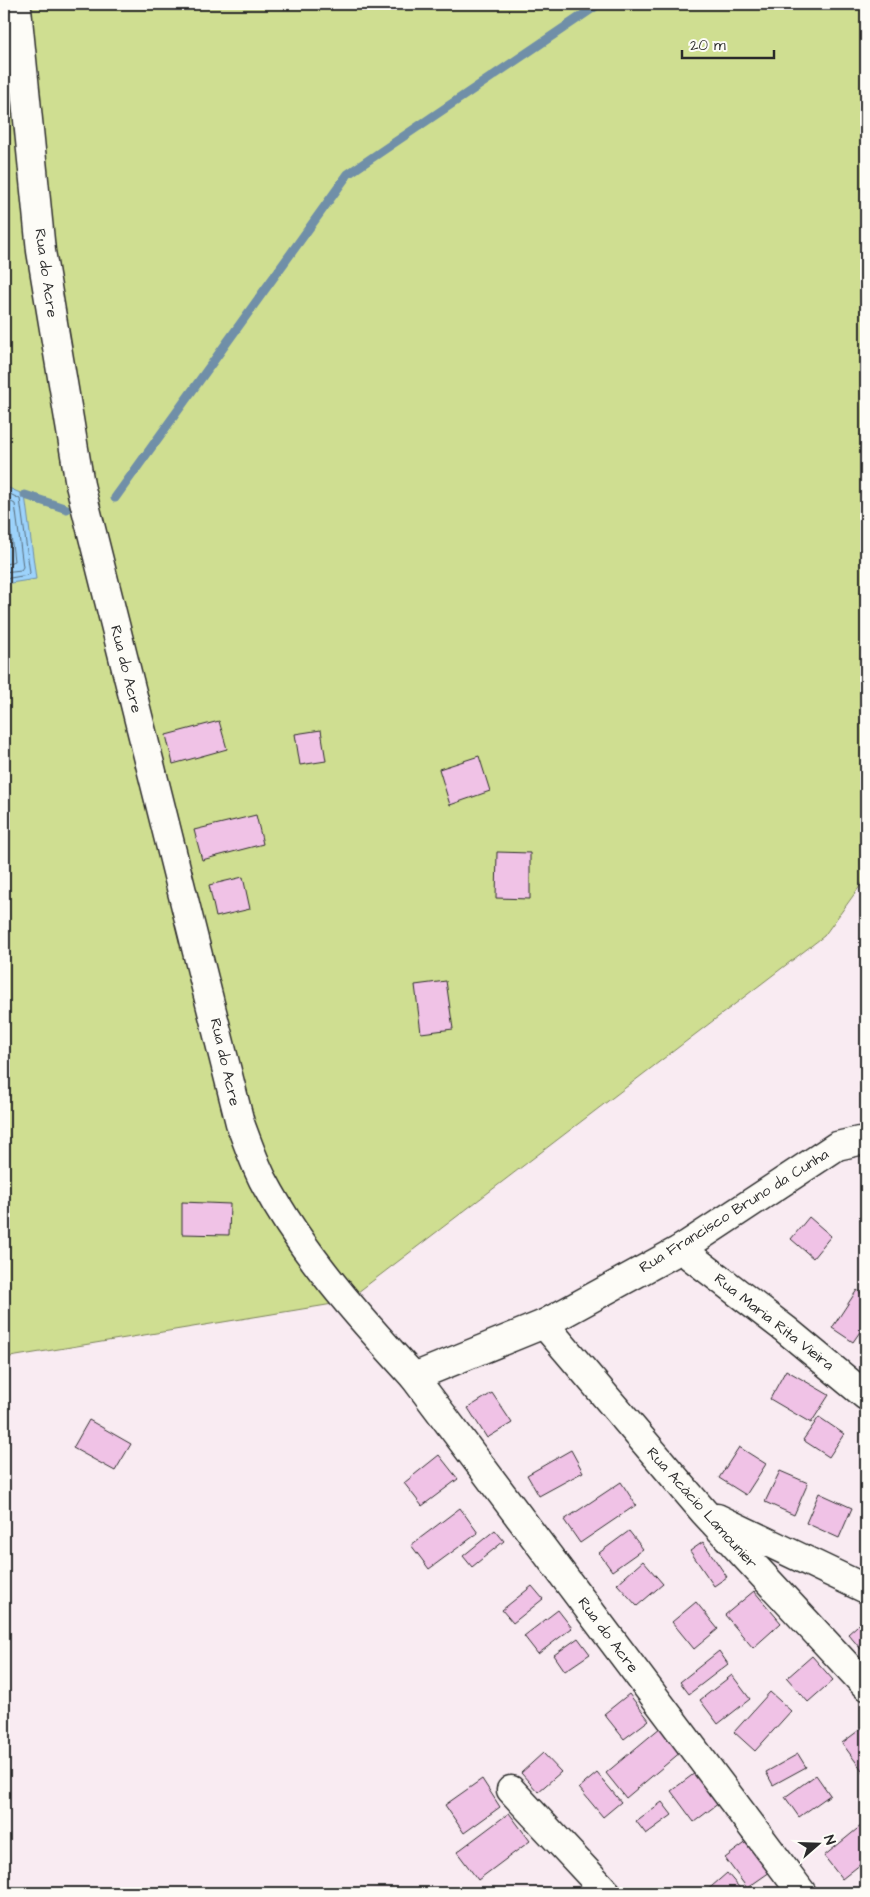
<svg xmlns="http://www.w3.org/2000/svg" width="870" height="1897" font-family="'Architects Daughter',sans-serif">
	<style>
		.green { fill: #cfde91; stroke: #7d845e }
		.water { fill: #9cd2fb; stroke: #6f8fa8 }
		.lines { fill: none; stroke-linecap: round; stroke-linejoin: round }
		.shore { stroke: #586e7e; stroke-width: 1 }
		.stream { stroke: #6f8fa8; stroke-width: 9 }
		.building { fill: #f0c2e6; stroke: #2b2b2b }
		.minor-casing { stroke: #2b2b2b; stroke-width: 31 }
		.minor { stroke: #fdfcf7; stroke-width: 28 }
		.labels { text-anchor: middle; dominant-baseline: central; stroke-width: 4; stroke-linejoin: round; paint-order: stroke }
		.street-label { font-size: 15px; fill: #2b2b2b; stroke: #fdfcf7 }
	</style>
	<rect width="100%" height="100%" fill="#f9ebf2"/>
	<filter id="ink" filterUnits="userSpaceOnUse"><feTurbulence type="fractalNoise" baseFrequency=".02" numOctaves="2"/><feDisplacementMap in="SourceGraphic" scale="10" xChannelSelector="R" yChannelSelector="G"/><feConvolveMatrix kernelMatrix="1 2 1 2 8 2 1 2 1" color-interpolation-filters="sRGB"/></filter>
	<g filter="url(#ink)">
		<polygon class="green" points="4,4 866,4 866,878 824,936 345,1302 4,1358"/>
		<polygon class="water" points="4,486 25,495 36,579 4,584"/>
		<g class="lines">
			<g class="shore">
				<polyline points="4,491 20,499 30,573 28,575 4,579"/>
				<polyline points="4,498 15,504 23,567 21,570 4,572"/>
				<polyline points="4,506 8,509 14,561 4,565"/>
			</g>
			<g class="stream">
				<polyline points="25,495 67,509"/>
				<polyline points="115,498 348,174 599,4"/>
			</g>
		</g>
		<g class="building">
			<polygon points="219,721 227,749 173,764 166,735"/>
			<polygon points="321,730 326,761 300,765 295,734"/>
			<polygon points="479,756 490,791 450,805 439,769"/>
			<polygon points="256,815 263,844 202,860 194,830"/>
			<polygon points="497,852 530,853 530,899 496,898"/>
			<polygon points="243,877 250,909 216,917 209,885"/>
			<polygon points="446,981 453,1029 421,1033 415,985"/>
			<polygon points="182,1202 230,1204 229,1235 182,1234"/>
			<polygon points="809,1217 831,1236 813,1258 791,1239"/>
			<polygon points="857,1290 866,1297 866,1323 853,1342 832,1328"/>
			<polygon points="786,1370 829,1395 811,1423 770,1399"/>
			<polygon points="492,1393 512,1423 487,1438 468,1408"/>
			<polygon points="819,1417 844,1434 829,1457 803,1440"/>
			<polygon points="89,1420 131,1444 115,1471 73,1448"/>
			<polygon points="739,1447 766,1464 746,1495 719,1478"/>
			<polygon points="571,1450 583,1472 539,1496 527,1475"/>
			<polygon points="439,1455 458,1479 422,1506 404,1483"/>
			<polygon points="780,1471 808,1483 794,1515 765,1502"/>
			<polygon points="621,1482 636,1505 580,1543 564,1520"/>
			<polygon points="819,1493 852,1508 839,1538 806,1523"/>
			<polygon points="460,1508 478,1533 429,1569 411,1545"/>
			<polygon points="495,1530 504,1541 472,1567 463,1556"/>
			<polygon points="629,1531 643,1549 612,1571 599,1553"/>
			<polygon points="703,1542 727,1577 714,1586 690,1551"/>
			<polygon points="643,1561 663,1584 637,1606 617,1584"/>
			<polygon points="532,1586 543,1599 513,1623 502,1610"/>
			<polygon points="754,1591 781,1623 753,1648 725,1615"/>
			<polygon points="696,1602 718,1629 694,1649 672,1622"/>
			<polygon points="558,1610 572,1628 538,1654 524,1636"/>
			<polygon points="866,1618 866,1655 848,1634"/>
			<polygon points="578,1638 590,1654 565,1671 554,1655"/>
			<polygon points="719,1651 728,1664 689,1694 680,1682"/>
			<polygon points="812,1656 833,1680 808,1702 787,1678"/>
			<polygon points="732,1675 750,1699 718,1724 700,1700"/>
			<polygon points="770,1692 791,1711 755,1751 734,1732"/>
			<polygon points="629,1694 649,1720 624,1739 604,1714"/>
			<polygon points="866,1725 866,1771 864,1773 842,1743"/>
			<polygon points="661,1727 682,1751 626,1798 606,1773"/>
			<polygon points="543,1753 561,1772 538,1792 521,1773"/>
			<polygon points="798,1754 806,1767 773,1785 766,1772"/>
			<polygon points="597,1773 621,1802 603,1817 579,1788"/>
			<polygon points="695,1773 719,1803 694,1822 671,1791"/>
			<polygon points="816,1775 830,1795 799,1817 785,1797"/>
			<polygon points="482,1779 500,1807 464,1833 445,1805"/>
			<polygon points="662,1802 672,1815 646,1834 636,1821"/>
			<polygon points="509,1813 530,1841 478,1880 457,1852"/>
			<polygon points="862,1825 866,1830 866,1860 842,1879 824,1856"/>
			<polygon points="748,1841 770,1872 747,1888 725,1858"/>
			<polygon points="727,1873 744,1893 704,1893"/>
		</g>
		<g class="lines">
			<g class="minor-casing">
				<g id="minor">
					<path d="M 14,4 L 17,9 L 41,251 L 80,485 L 240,1123 C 247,1142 254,1162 263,1180 C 302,1254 358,1316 414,1377 L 802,1893"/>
					<polyline points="681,1249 785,1329 866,1396"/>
					<polyline points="544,1324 704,1512 866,1686"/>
					<polyline points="414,1377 544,1324 681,1249 837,1146 859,1141 866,1142"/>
					<polyline points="717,1518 866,1589"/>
					<polyline points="511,1790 607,1893"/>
				</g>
			</g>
			<use href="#minor" class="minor"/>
		</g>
	</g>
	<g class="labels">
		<g class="street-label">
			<text transform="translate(46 273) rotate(82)">Rua do Acre</text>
			<text transform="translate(126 669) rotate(76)">Rua do Acre</text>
			<text transform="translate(225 1062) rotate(77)">Rua do Acre</text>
			<text transform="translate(734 1211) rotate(-32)">Rua Francisco Bruno da Cunha</text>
			<text transform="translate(774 1322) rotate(38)">Rua Maria Rita Vieira</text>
			<text transform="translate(702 1508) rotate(48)">Rua Acácio Lamounier</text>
			<text transform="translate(608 1635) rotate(53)">Rua do Acre</text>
		</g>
	</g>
	<rect width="870" height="1897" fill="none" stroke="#fdfcf7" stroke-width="20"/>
	<rect x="10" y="10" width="850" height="1877" fill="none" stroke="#2b2b2b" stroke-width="2" filter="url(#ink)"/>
	<g transform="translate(818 1844) rotate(70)" stroke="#fdfcf7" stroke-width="4" paint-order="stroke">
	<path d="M0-4L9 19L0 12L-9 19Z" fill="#2b2b2b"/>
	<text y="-8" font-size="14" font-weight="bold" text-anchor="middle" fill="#2b2b2b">N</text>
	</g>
	<path d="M682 50v8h92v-8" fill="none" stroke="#2b2b2b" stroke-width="2.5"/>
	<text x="690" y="50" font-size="15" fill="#2b2b2b" stroke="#fdfcf7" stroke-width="4" paint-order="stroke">20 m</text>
</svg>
